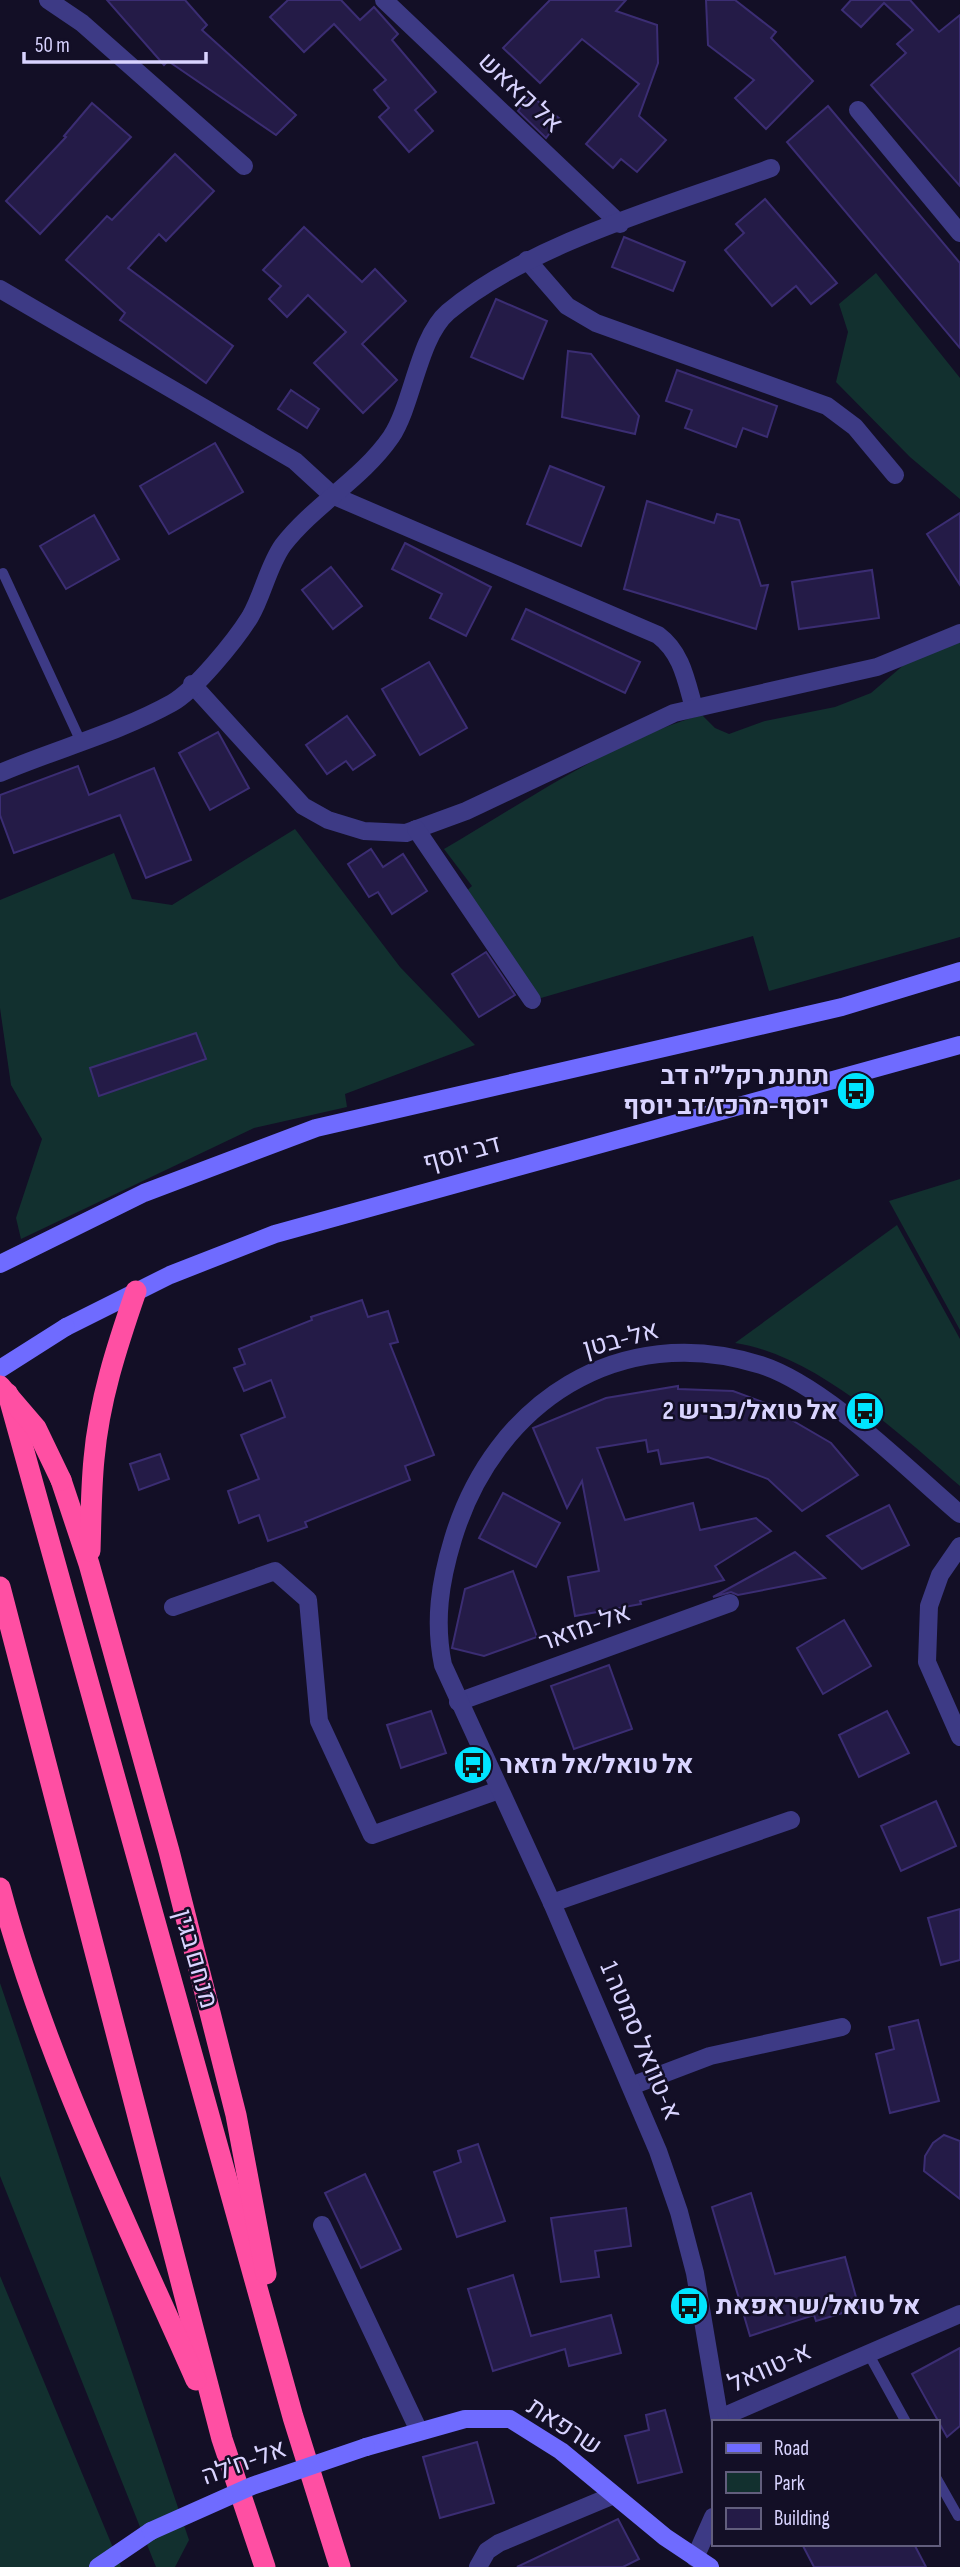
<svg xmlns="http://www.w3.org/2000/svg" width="960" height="2567" font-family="'Sofia Sans Condensed',Heebo,sans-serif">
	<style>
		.green { fill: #12302f }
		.building { fill: #241b47; stroke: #3b2d73; stroke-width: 2 }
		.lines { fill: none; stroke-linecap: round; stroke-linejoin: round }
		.lane { stroke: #3d3a85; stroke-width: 10 }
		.street { stroke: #3d3a85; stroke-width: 18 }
		.secondary { stroke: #6f6bff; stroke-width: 18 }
		.highway { stroke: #ff4fa3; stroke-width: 21 }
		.secondary-bridge { stroke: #6f6bff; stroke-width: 18 }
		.highway-bridge { stroke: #ff4fa3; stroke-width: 21 }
		.labels { text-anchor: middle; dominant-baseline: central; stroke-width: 5; stroke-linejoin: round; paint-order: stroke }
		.street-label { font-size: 26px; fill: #d9d4ff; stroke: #130f26 }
		.poi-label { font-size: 26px; font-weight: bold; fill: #d9d4ff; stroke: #130f26; text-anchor: end }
	</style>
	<rect width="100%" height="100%" fill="#130f26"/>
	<g class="green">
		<polygon points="876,273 960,378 960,499 910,457 836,382 848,332 839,304"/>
		<path d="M 960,642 L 960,937 L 769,991 L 753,936 L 541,998 L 463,894 L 472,886 L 444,849 C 524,803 612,740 702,715 L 715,728 L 729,734 L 765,721 L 835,707 L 871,693 L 906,663 Z"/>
		<polygon points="295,829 400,967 475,1045 345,1094 347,1107 254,1128 21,1239 16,1218 42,1139 11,1085 0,1008 0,900 114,853 132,899 172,905"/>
		<polygon points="960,1179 960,1330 889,1201"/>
		<path d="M 897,1225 L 960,1339 L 960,1486 C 900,1434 814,1354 735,1343 Z"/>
		<polygon points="0,1983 189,2540 175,2567 156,2567 0,2176"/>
		<polygon points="0,2276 121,2567 0,2567"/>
	</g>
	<g class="building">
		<polygon points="107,0 185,0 207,25 202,30 296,115 276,135 168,61 164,65"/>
		<polygon points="288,0 341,0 360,20 374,7 398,34 392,40 436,92 415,110 433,131 409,152 379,117 389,108 374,90 386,80 334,24 304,52 270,17"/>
		<polygon points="550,0 626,0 616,11 657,25 658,63 639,116 666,140 637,172 621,159 613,168 586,144 639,84 582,39 540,83 503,48"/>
		<polygon points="706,0 735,0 776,32 771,38 813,81 766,129 735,98 754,80 708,45"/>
		<polygon points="851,0 910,0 939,32 960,15 960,186 871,85 906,53 897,44 913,30 884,3 861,27 842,10"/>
		<polygon points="530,95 560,119 546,138 518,111"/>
		<polygon points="92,103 131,137 40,234 6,201 66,137 64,136"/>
		<polygon points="828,106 960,263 960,348 787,142"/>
		<polygon points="175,154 214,191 166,241 159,234 128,268 233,346 206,383 120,320 125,313 66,260 107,216 112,220"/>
		<polygon points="765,199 837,283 811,304 796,286 772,306 725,250 744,233 736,224"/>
		<polygon points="304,227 362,282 375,269 406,301 362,344 397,380 363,413 314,363 346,332 308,295 287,317 269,299 281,286 263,270"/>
		<polygon points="624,237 685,262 673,291 612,267"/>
		<polygon points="496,299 547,321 523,379 471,357"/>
		<polygon points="568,351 591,354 639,416 635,434 562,417"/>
		<polygon points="677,370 777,406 767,437 743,428 736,447 685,428 692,410 666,401"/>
		<polygon points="291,390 319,409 307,428 278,409"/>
		<polygon points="215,443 243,492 169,534 140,486"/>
		<polygon points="550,466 604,487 581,546 527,524"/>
		<polygon points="647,501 714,523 717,514 739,520 761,586 768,585 756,629 624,589"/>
		<polygon points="960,513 960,585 927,534"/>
		<polygon points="94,515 119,559 66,589 40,546"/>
		<polygon points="405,543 491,587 466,636 430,618 442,594 392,569"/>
		<polygon points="331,567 362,606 333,629 302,590"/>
		<polygon points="872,570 879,618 799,629 792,582"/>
		<polygon points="526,609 640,662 625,693 512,639"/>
		<polygon points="429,662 467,728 420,755 382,689"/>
		<polygon points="347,716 375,755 353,770 346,761 327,774 306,745"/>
		<polygon points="218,732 249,788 210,810 179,753"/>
		<polygon points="78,766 89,795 154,768 191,860 146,878 120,815 14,853 0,815 0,795"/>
		<polygon points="371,849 383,867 403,854 427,891 392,914 378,892 369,897 348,864"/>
		<polygon points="486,952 515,995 479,1017 452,974"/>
		<polygon points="196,1033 206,1059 99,1096 90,1068"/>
		<polygon points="362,1300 368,1317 388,1311 398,1342 390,1344 434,1455 405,1466 410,1480 305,1522 307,1527 268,1541 259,1515 239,1523 228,1491 259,1479 241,1435 285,1417 271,1380 244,1391 234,1368 245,1364 239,1349 312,1320 311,1317"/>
		<polygon points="678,1386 678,1389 733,1391 779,1408 778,1412 831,1443 858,1475 802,1511 768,1479 708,1457 661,1464 658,1450 648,1452 646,1440 597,1448 625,1520 693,1503 700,1530 756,1518 771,1531 715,1566 724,1580 640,1601 641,1604 575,1616 568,1577 599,1571 582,1481 567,1508 533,1428 606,1398"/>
		<polygon points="160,1454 169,1479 139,1490 130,1464"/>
		<polygon points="503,1493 560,1523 536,1567 479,1538"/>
		<polygon points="889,1505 909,1545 862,1569 827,1536"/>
		<polygon points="795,1552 825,1578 738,1595 731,1592 713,1597"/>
		<polygon points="513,1571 537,1637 484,1656 452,1648 465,1589"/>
		<polygon points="844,1620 871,1666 823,1694 797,1648"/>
		<polygon points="609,1665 632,1729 574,1749 551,1686"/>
		<polygon points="431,1711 446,1753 401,1768 387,1725"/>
		<polygon points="887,1711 909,1753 859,1777 839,1735"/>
		<polygon points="936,1801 956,1846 901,1871 881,1826"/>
		<polygon points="960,1909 960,1960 941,1965 928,1918"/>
		<polygon points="918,2020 939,2101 890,2113 876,2054 894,2049 889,2027"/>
		<polygon points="944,2135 960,2141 960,2199 924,2171 925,2156 933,2143"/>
		<polygon points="478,2144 505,2221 457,2237 434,2172 461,2162 458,2151"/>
		<polygon points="365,2174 401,2249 361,2268 325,2193"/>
		<polygon points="751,2193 775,2274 845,2257 859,2308 816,2321 814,2315 750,2336 712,2207"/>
		<polygon points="626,2208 631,2246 595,2251 599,2277 561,2282 551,2218"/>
		<polygon points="513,2275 531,2336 611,2315 621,2353 569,2366 565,2349 493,2371 468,2289"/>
		<polygon points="960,2348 960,2426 947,2437 912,2374"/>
		<polygon points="665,2410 682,2472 638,2483 625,2436 649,2430 646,2415"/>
		<polygon points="477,2442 494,2503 440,2518 423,2457"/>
		<polygon points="618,2519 639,2559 623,2567 517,2567"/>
		<polygon points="802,2544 914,2544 926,2567 814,2567"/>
	</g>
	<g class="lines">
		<g class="lane">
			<polyline points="3,573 81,742"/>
			<polyline points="868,2353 906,2422"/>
			<polyline points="937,2479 958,2516"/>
		</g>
		<g class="street">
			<polyline points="48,0 82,23 244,166"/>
			<polyline points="384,0 620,224"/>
			<polyline points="858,110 960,233"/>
			<polyline points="527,260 567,306 596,323 827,406 855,427 895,475"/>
			<path d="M 0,289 L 295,461 L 332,495 L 658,635 C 682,653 686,680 694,708"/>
			<polyline points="192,684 303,806 328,820 364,831 406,833 466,811 674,713 877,667 960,633"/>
			<path d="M 0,773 C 56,749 118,733 172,703 C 195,690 235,641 250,617 C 263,595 268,566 283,545 C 315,504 362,479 391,437 C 413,404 418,338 448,312 C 530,243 670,205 771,168"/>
			<polyline points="416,829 532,1000"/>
			<polyline points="960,1546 940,1575 929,1606 927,1662 960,1737"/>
			<polyline points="173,1607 275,1571 308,1600 319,1721 372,1835 499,1790"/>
			<polyline points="458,1702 730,1603"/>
			<polyline points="552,1903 791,1820"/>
			<polyline points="631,2086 710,2056 842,2027"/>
			<polyline points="322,2225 419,2431"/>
			<polyline points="720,2418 960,2314"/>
			<path d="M 720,2422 L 695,2273 L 679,2212 L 658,2151 L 552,1903 L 443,1665 C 434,1621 440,1582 453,1539 C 494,1403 619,1320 761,1365 C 826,1386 907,1469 960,1514"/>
			<polyline points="695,2558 713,2517"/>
			<polyline points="478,2567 487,2551 499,2543 614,2495"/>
		</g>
		<g class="secondary">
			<polyline points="0,1264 144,1193 316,1128 842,1007 960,971"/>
			<polyline points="66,1327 170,1275 275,1234 960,1045"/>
			<polyline points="366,2447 465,2419 510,2419 561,2451 665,2537 710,2567"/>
			<polyline points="98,2567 151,2531"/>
		</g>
		<g class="highway">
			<polyline points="8,1394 293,2417 340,2567"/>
			<polyline points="61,1480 89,1564 169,1851 236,2115 266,2274"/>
			<path d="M 90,1551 C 91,1521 91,1489 94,1459 C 99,1401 117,1346 136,1291"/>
			<polyline points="0,1587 222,2439 265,2567"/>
			<path d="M 0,1888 C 45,2058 125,2219 196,2380"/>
		</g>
		<g class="secondary-bridge">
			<polyline points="0,1369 66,1327"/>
			<polyline points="151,2531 252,2486 366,2447"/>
		</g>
		<polyline class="highway-bridge" points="0,1386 36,1428 61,1480"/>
	</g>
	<defs>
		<g id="bus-disc" transform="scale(2.0125)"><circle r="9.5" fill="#00e5ff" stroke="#130f26"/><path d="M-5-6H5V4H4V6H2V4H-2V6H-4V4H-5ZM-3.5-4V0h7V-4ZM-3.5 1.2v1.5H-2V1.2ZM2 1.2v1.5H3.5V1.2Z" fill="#111"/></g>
	</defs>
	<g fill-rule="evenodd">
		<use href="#bus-disc" x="856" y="1091"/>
		<use href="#bus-disc" x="865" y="1411"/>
		<use href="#bus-disc" x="473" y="1765"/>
		<use href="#bus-disc" x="689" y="2306"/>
	</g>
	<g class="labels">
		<g class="street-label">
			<text transform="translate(520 93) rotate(43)">אל קאאש</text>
			<text transform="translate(462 1154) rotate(-15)">דב יוסף</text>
			<text transform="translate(621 1340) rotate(-15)">אל-בטן</text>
			<text transform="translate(585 1628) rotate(-20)">אל-מזאר</text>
			<text transform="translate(195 1959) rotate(74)">מנחם בגין</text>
			<text transform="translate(640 2041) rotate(67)">א-טוואל סמטה 1</text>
			<text transform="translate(770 2368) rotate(-24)">א-טוואל</text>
			<text transform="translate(564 2427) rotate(33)">שרפאת</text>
			<text transform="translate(244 2463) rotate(-20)">אל-ח'לה</text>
		</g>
		<g class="poi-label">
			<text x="829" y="1076">תחנת רקל״ה דב<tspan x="829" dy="30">יוסף-מרכז/דב יוסף</tspan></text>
			<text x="838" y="1411">אל טואל/כביש 2</text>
			<text x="500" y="1765" text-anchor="start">אל טואל/אל מזאר</text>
			<text x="716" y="2306" text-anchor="start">אל טואל/שראפאת</text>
		</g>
	</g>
	<rect x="712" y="2420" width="228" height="126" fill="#130f26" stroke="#625e7d" stroke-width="2"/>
	<rect x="726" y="2443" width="35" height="10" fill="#6f6bff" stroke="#625e7d" stroke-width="2"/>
	<text x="774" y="2455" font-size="21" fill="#d9d4ff">Road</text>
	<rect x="726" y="2472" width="35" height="21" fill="#12302f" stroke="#625e7d" stroke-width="2"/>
	<text x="774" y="2490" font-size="21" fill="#d9d4ff">Park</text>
	<rect x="726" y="2508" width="35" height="21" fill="#241b47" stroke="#625e7d" stroke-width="2"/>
	<text x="774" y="2525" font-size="21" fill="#d9d4ff">Building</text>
	<path d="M24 52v10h182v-10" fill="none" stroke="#d9d4ff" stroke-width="3.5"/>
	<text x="35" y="52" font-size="21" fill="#d9d4ff" stroke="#130f26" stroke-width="5" paint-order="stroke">50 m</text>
</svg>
